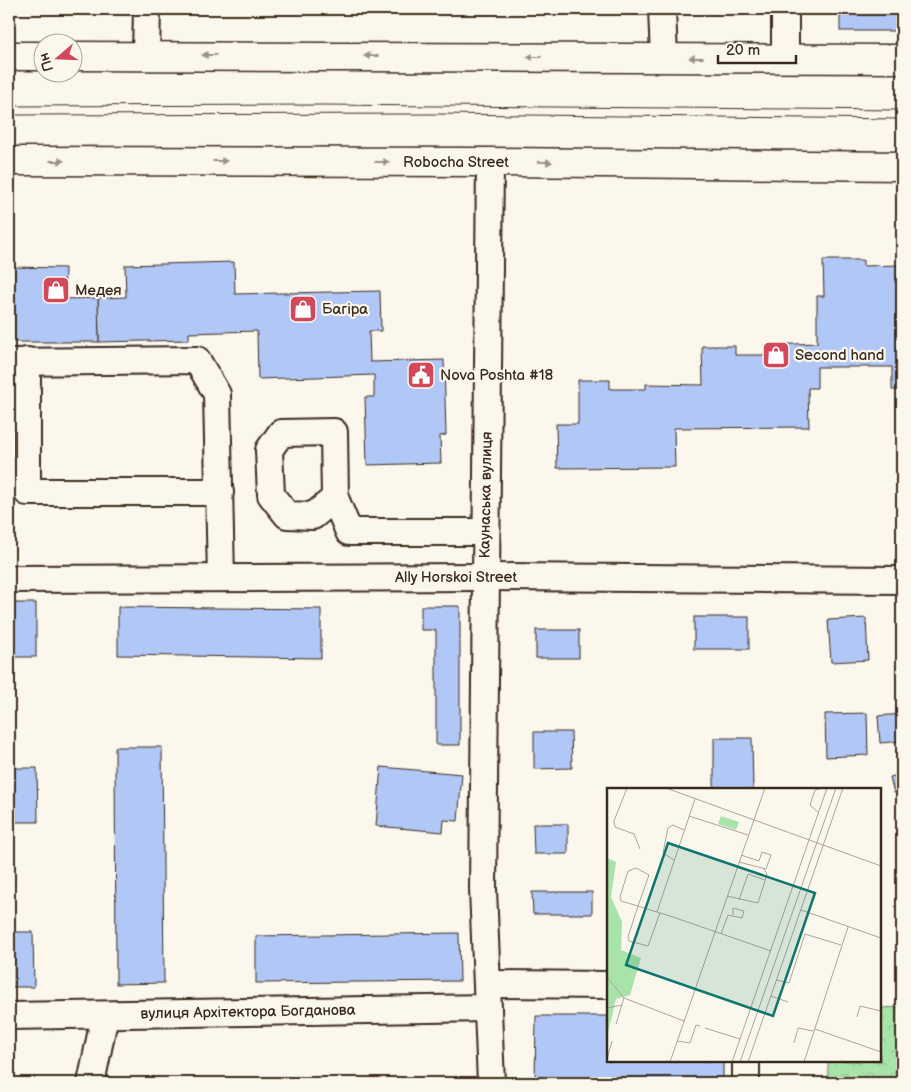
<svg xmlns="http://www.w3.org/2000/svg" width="911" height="1092" font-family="'Balsamiq Sans',sans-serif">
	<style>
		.forest { fill: url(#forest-crowns); stroke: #728664 }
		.building { fill: #b1c7f6; stroke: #3b2a1e }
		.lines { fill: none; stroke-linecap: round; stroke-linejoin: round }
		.minor-casing { stroke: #3b2a1e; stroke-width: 30 }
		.major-casing { stroke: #3b2a1e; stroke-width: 31 }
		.minor { stroke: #fbf7ec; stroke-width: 26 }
		.major { stroke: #fbf7ec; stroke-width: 28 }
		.tram { stroke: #3b2a1e; stroke-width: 1 }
		.oneway { fill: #9b9085 }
		.labels { text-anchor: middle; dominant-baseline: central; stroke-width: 4.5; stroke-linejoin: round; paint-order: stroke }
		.street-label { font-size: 15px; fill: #3b2a1e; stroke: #fbf7ec }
		.poi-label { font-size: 15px; fill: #3b2a1e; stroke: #fbf7ec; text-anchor: start }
		.inset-road { fill: none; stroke: #aea59a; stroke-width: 1 }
		.view { fill: #0f766e; fill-opacity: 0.15; stroke: #0f766e; stroke-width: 2.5 }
		.inset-edge { fill: none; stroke: #3b2a1e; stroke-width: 2.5 }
	</style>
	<defs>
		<pattern id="forest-crowns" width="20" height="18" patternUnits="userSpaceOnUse" patternTransform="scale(1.25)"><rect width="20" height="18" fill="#a8e3a9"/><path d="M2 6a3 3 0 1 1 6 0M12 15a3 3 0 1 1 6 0" fill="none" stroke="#92c391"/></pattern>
	</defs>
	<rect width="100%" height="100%" fill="#fbf7ec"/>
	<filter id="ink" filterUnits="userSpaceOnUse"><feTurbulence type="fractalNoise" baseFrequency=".02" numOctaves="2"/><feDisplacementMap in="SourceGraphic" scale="10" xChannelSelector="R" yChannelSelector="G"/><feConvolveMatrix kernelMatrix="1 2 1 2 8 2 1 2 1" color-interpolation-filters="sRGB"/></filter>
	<g filter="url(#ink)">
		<polygon class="forest" points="902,1007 902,1083 828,1083 828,1061 880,1061 880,1008"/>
		<g class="building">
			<rect x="840" y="9" width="62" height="22"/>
			<polygon points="823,260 863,260 863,266 899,265 902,268 902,431 901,390 892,390 892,367 817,367 817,388 808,388 809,427 674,428 675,467 557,468 556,424 578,424 578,380 610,380 610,389 646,389 646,384 703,385 702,346 735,346 735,355 771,355 771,345 817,343 817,296 824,296"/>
			<polygon points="234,262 235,294 380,291 381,331 369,331 370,362 444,360 446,435 440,436 441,463 367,465 365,397 374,397 374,375 258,379 257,331 189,333 189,340 99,342 98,298 126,297 125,265"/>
			<polygon points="9,267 65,268 64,299 98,298 99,342 9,342"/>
			<rect x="9" y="603" width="27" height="54"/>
			<polygon points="421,606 460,606 460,745 436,745 436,630 421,630"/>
			<polygon points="118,607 321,609 321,658 118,655"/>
			<rect x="694" y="617" width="55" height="32"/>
			<polygon points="866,618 868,660 831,662 828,620"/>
			<rect x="536" y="630" width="43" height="28"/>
			<polygon points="867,713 868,755 826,757 825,714"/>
			<polygon points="902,714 902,741 880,743 878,716"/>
			<polygon points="534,732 571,732 572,768 534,769"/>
			<polygon points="714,738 752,738 753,790 714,790"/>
			<polygon points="115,747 162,747 164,983 116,984"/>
			<polygon points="381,767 462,774 458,821 444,820 443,832 376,826"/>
			<polygon points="9,768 37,768 38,822 9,822"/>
			<polygon points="902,774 902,791 894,793 890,777"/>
			<polygon points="533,824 568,824 568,854 534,854"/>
			<polygon points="532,892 592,892 592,914 533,914"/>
			<polygon points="9,932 33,932 34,987 9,987"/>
			<polygon points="459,933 460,981 256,983 256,936"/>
			<polygon points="536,1016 608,1016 608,1061 723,1061 723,1083 535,1083"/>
		</g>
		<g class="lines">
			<g class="minor-casing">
				<g id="minor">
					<polyline points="662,9 664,58"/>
					<polyline points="785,9 785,58"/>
					<polyline points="146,55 147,9"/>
					<polyline points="490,162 483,889 491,1083"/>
					<polyline points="27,361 27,492 220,492"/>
					<polyline points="9,362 197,360 217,394 221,578"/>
					<polyline points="335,498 313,516 287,515 271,495 269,450 281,433 334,432 335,498 349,532 486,532"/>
					<polyline points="9,579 485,577 902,580"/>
					<polyline points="487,984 608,985"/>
					<polyline points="9,1016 488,1008"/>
					<polyline points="91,1083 105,1015"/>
					<polyline points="746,1083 746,1061"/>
				</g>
			</g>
			<g class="major-casing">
				<g id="major">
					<polyline points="9,56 42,56"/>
					<polyline points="72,56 902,59"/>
					<polyline points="9,161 490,162 902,166"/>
				</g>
			</g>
			<use href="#minor" class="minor"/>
			<use href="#major" class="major"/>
			<g class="tram">
				<polyline points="9,106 323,105 902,110"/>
				<polyline points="9,115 434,114 902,119"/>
			</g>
		</g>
		<defs><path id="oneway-solid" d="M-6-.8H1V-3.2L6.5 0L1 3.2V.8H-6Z" transform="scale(1.25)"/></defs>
		<g class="oneway">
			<use href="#oneway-solid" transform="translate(209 55) rotate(-180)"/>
			<use href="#oneway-solid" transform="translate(371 56) rotate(-180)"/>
			<use href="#oneway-solid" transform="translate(534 57) rotate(-180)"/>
			<use href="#oneway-solid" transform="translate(696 58) rotate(-180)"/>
			<use href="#oneway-solid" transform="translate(57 161)"/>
			<use href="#oneway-solid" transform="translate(220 161)"/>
			<use href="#oneway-solid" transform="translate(382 162)"/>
			<use href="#oneway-solid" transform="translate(545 162) rotate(1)"/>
		</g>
	</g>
	<defs>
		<g id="shop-square" transform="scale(1.4375)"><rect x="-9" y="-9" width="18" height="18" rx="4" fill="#d1495b" stroke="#fbf7ec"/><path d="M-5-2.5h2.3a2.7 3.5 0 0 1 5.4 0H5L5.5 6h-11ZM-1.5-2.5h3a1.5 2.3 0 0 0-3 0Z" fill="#fff"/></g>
		<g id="civic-square" transform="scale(1.4375)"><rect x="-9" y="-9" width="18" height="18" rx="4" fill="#d1495b" stroke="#fbf7ec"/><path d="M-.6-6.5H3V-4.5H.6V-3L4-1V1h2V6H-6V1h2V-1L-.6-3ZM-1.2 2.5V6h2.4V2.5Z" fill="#fff"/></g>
	</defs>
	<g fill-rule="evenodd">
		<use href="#shop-square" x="56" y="290"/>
		<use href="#shop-square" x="303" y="309"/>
		<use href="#shop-square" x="776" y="355"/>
		<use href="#civic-square" x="421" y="375"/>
	</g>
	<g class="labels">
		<g class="street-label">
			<text x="456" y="162">Robocha Street</text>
			<text transform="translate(486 495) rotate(-89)">Каунаська вулиця</text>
			<text x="456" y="577">Ally Horskoi Street</text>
			<text transform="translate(248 1012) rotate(-1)">вулиця Архітектора Богданова</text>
		</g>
		<g class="poi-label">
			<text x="75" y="290">Медея</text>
			<text x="322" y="309">Багіра</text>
			<text x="795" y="355">Second hand</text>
			<text x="440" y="375">Nova Poshta #18</text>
		</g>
	</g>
	<g transform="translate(607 788)">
		<rect width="274" height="274" fill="#fbf7ec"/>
		<path d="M 0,70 L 9,74 L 4,109 L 15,134 L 14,162 L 34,170 L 23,207 L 9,211 L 0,249 Z" fill="#a8e3a9"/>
		<path d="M 114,28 L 132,34 L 129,42 L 111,36 Z" fill="#a8e3a9"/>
		<path class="inset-road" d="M 20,0 L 7,33 L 8,39 L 27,46 L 33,61M 59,0 L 274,78M 212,25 L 203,17 L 208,2 L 216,0M 82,28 L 141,47M 67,72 L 56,65 L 61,40 L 66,37 L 77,42M 132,74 L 159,81 L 164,67 L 155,64 L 152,73 L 134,67M 120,108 L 151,115 L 160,86 L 157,81M 132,112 L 141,86 L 158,92M 194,122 L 274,150M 50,124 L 88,11M 53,125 L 41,158 L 22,153 L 21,149 L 31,118 L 42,87 L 29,80 L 21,83 L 13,109 L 14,113 L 31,118 L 50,124 L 53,125 L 66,129 L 164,163M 114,146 L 121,127 L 135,130 L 137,123 L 126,120 L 126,127M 0,189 L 17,210 L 77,233M 170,192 L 182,195 L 198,146 L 234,157M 164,208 L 181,214M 0,220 L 15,217M 250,229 L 253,218 L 274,223M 9,236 L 17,210M 98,240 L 133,251M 208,241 L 274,264M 70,253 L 83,255 L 89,237 L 93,238M 187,255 L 191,240 L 206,243M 0,271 L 5,253M 63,274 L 158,0M 125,274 L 220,0M 133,274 L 229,0M 141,274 L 236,0M 197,274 L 241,139"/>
		<path class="view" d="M 61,55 L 208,105 L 166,228 L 19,177 Z"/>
		<rect width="274" height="274" class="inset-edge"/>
	</g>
	<rect width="911" height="1092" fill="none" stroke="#fbf7ec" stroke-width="30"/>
	<rect x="15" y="15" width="881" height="1062" fill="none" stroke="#3b2a1e" stroke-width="2" filter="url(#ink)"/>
	<g transform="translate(58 58) rotate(251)"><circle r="24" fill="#fbf7ec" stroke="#aea59a"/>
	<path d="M0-4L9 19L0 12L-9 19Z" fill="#d1495b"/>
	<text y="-8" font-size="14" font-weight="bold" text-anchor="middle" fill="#3b2a1e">Пн</text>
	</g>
	<path d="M718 55v8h78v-8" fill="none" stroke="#3b2a1e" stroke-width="2.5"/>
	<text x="726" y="55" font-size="15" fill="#3b2a1e" stroke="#fbf7ec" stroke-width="4" paint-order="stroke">20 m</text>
</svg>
